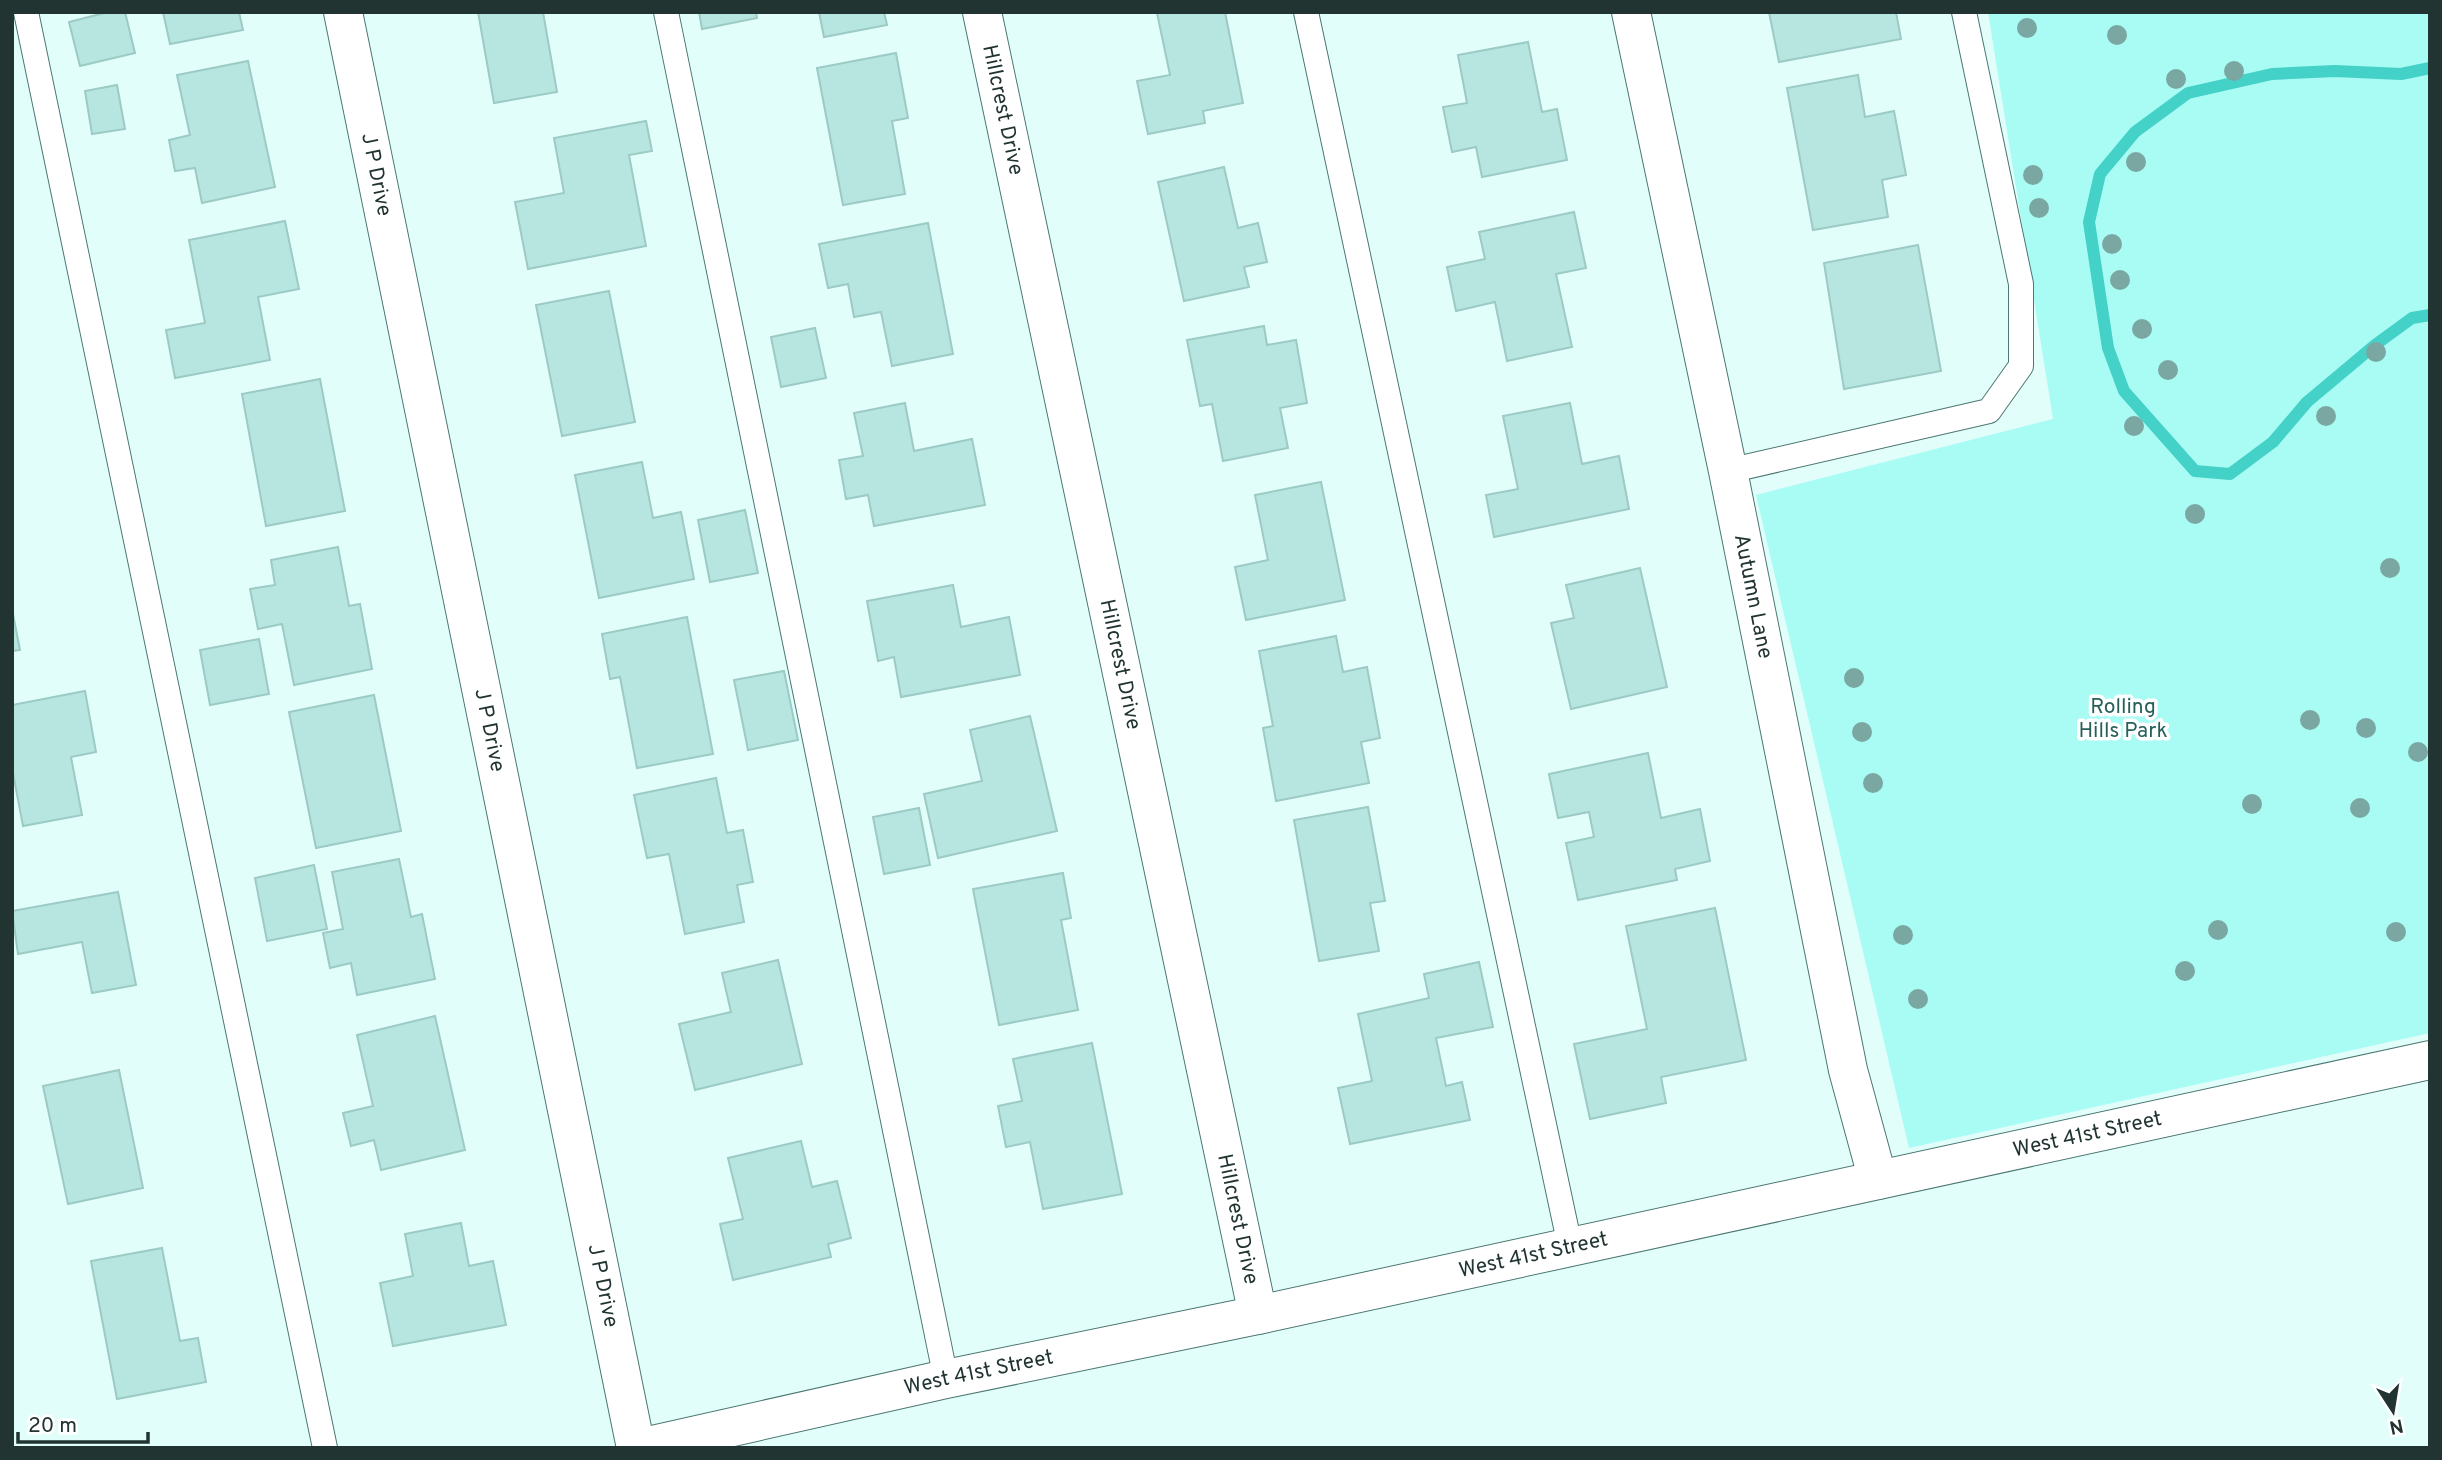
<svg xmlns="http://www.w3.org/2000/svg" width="2442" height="1460" font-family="Overpass,sans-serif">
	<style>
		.green { fill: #a9fcf4 }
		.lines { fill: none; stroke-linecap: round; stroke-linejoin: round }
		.stream { stroke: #44d1c7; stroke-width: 12 }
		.building { fill: #b7e6e1; stroke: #9ccac5; stroke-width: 2 }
		.service-casing { stroke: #4b7773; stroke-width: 26 }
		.minor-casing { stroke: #4b7773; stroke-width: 40 }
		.service { stroke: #fff; stroke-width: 24 }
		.minor { stroke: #fff; stroke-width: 38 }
		.tree { fill: #7ba7a3 }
		.labels { text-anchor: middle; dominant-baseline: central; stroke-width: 7; stroke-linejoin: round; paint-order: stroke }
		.street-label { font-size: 21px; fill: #213432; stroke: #fff }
		.park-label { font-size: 21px; fill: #27605b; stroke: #fff }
	</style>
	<rect width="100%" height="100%" fill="#e2fefb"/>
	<polygon class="green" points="1988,12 2430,12 2430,1033 1909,1148 1756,495 2053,419"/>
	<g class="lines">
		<polyline class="stream" points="2430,68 2401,74 2335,71 2272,74 2188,93 2135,132 2100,174 2089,222 2108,348 2124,391 2195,471 2230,474 2273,442 2307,402 2375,345 2412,318 2430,315"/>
	</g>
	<g class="building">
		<polygon points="108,12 125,12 135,53 80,66 69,22"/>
		<polygon points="163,12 239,12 243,30 170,44"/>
		<polygon points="478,12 543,12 557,92 494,103"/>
		<polygon points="699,12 756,12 757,18 702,29"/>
		<polygon points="819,12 884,12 887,25 824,37"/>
		<polygon points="1225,12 1243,103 1203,111 1205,123 1148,134 1137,81 1170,75 1157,13"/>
		<polygon points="1769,12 1896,12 1901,39 1779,62"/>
		<polygon points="1528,42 1542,112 1557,109 1567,160 1482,177 1476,147 1452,152 1443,107 1467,103 1458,55"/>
		<polygon points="896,53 908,118 892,121 905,194 843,205 817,68"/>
		<polygon points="248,61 275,187 202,203 195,168 175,171 169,140 190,135 177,75"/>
		<polygon points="1858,75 1865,117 1894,111 1906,175 1882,180 1888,217 1813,230 1787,88"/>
		<polygon points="117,85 125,129 92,134 85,91"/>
		<polygon points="646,121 652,151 629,155 646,246 528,269 515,202 564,193 554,138"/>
		<polygon points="1224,167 1238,228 1258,223 1267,262 1244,267 1249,287 1184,301 1158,182"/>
		<polygon points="1574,212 1586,268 1556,274 1572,347 1507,361 1495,302 1456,311 1447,267 1485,259 1479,232"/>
		<polygon points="285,221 299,289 258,297 270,360 175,378 166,330 205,323 189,240"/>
		<polygon points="928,223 953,354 892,366 881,312 854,317 848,284 828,288 819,244"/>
		<polygon points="1918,245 1941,371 1844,389 1824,263"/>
		<polygon points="609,291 635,422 562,436 536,305"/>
		<polygon points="1264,326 1267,345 1296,340 1307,403 1280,408 1288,448 1223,461 1212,404 1200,406 1187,340"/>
		<polygon points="815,328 826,378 781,387 771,337"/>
		<polygon points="320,379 345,511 266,526 242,394"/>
		<polygon points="905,403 914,451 972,439 985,505 874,526 868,495 846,499 839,460 863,456 854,413"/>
		<polygon points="1570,403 1582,464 1619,456 1629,509 1494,537 1486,495 1518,489 1503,416"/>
		<polygon points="642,462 653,518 681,512 694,579 599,598 575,475"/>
		<polygon points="1321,482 1345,600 1246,620 1235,567 1268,560 1255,495"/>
		<polygon points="745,510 758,573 710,582 698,520"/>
		<polygon points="338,547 349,606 360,604 372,669 294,685 282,624 258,629 250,589 275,585 271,560"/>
		<polygon points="1640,568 1667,687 1571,709 1551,623 1574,618 1566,585"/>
		<polygon points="953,585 961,627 1009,617 1020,675 901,697 894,657 878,661 867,601"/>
		<polygon points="12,609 20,650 12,651"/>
		<polygon points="687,617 713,754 637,768 620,677 610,679 602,634"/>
		<polygon points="1336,636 1343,672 1367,667 1380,738 1361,742 1369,783 1276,801 1263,728 1273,726 1259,651"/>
		<polygon points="259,639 269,694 210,705 200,650"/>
		<polygon points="784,671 798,740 748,750 734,680"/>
		<polygon points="85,691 96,752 71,757 82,815 23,826 12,768 12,705"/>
		<polygon points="374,695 401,831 316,848 289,712"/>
		<polygon points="1030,716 1057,831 938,858 924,794 982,781 970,730"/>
		<polygon points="1648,753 1661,818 1700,809 1710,861 1675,869 1677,880 1578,900 1566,843 1594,837 1589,812 1558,818 1549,774"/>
		<polygon points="716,778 727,833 743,830 753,882 737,885 744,922 685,934 669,854 647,858 634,795"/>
		<polygon points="1368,807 1385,901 1370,903 1379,951 1319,961 1294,820"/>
		<polygon points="919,808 930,865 884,874 873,817"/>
		<polygon points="399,859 411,917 422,914 435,979 357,995 351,963 330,968 323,933 343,929 332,872"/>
		<polygon points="314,865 327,929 267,941 255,878"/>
		<polygon points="1063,873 1071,918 1061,920 1078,1010 999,1025 973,889"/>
		<polygon points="118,892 136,985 92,993 82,942 18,954 12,911"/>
		<polygon points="1715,908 1746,1060 1661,1077 1666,1103 1590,1119 1574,1044 1647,1029 1626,926"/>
		<polygon points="778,960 802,1064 695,1090 679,1024 731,1012 722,973"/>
		<polygon points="1479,962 1493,1027 1436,1038 1446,1086 1462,1082 1470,1120 1350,1144 1338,1088 1372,1081 1358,1014 1429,998 1424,974"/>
		<polygon points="435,1016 465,1150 381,1170 374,1140 351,1146 343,1113 373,1106 357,1035"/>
		<polygon points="1092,1043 1122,1194 1043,1209 1030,1142 1006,1147 998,1106 1022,1101 1013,1059"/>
		<polygon points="119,1070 143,1188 68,1204 43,1086"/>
		<polygon points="801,1141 812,1187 837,1181 851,1238 828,1244 831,1257 733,1280 720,1224 743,1219 728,1158"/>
		<polygon points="461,1223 469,1266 493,1261 506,1325 393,1346 380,1283 413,1276 405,1234"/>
		<polygon points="162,1248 180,1341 198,1338 206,1382 117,1399 91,1261"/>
	</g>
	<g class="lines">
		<g class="service-casing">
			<g id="service">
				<polyline points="26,12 325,1448"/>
				<polyline points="666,12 946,1379"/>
				<polyline points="1306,12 1570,1246"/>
				<polyline points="1728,471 1989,411 2021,366 2021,284 1964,12"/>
			</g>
		</g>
		<g class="minor-casing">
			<g id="minor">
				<path id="s1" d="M 343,12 L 636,1448"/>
				<path id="s2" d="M 982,12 L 1258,1315"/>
				<path id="s3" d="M 1631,12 L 1728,471 L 1848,1070 L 1878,1180"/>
				<path id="s4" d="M 639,1448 L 946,1379 L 1258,1315 L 2430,1060"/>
			</g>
		</g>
		<use href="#service" class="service"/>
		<use href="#minor" class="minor"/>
	</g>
	<g class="tree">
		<circle cx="2027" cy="28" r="10"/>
		<circle cx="2117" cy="35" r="10"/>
		<circle cx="2234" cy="71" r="10"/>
		<circle cx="2176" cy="79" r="10"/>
		<circle cx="2136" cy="162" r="10"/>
		<circle cx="2033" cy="175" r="10"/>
		<circle cx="2039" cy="208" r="10"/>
		<circle cx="2112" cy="244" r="10"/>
		<circle cx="2120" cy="280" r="10"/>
		<circle cx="2142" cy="329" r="10"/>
		<circle cx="2376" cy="352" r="10"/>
		<circle cx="2168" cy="370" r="10"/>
		<circle cx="2326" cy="416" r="10"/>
		<circle cx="2134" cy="426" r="10"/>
		<circle cx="2195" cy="514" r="10"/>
		<circle cx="2390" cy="568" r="10"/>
		<circle cx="1854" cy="678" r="10"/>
		<circle cx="2310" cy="720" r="10"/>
		<circle cx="2366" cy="728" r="10"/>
		<circle cx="1862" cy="732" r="10"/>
		<circle cx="2418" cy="752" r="10"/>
		<circle cx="1873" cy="783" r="10"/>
		<circle cx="2252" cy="804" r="10"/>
		<circle cx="2360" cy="808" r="10"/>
		<circle cx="2218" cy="930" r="10"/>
		<circle cx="2396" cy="932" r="10"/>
		<circle cx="1903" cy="935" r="10"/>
		<circle cx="2185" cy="971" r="10"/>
		<circle cx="1918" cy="999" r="10"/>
	</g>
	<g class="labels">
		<g class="street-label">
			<text stroke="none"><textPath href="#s2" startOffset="100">Hillcrest Drive</textPath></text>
			<text stroke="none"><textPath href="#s1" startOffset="166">J P Drive</textPath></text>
			<text stroke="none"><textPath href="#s3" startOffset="597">Autumn Lane</textPath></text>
			<text stroke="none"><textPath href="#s2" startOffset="667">Hillcrest Drive</textPath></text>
			<text stroke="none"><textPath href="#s1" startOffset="733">J P Drive</textPath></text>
			<text stroke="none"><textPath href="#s4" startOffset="1482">West 41st Street</textPath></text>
			<text stroke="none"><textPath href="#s2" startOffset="1234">Hillcrest Drive</textPath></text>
			<text stroke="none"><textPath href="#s4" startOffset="915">West 41st Street</textPath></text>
			<text stroke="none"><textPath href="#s1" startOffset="1300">J P Drive</textPath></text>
			<text stroke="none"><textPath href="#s4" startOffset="348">West 41st Street</textPath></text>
		</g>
		<g class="park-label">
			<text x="2123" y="707">Rolling<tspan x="2123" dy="24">Hills Park</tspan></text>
		</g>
	</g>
	<rect width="2442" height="1460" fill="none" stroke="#213432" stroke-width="28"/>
	<g transform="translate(2393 1411) rotate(168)" stroke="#ffffff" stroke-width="5" paint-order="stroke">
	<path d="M0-5L12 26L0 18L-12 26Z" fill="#213432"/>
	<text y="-10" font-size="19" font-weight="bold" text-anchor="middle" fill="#213432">N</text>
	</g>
	<path d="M18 1432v10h130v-10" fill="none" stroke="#213432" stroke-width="3.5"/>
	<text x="28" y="1432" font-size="21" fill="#213432" stroke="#ffffff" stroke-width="5" paint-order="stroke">20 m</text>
</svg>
